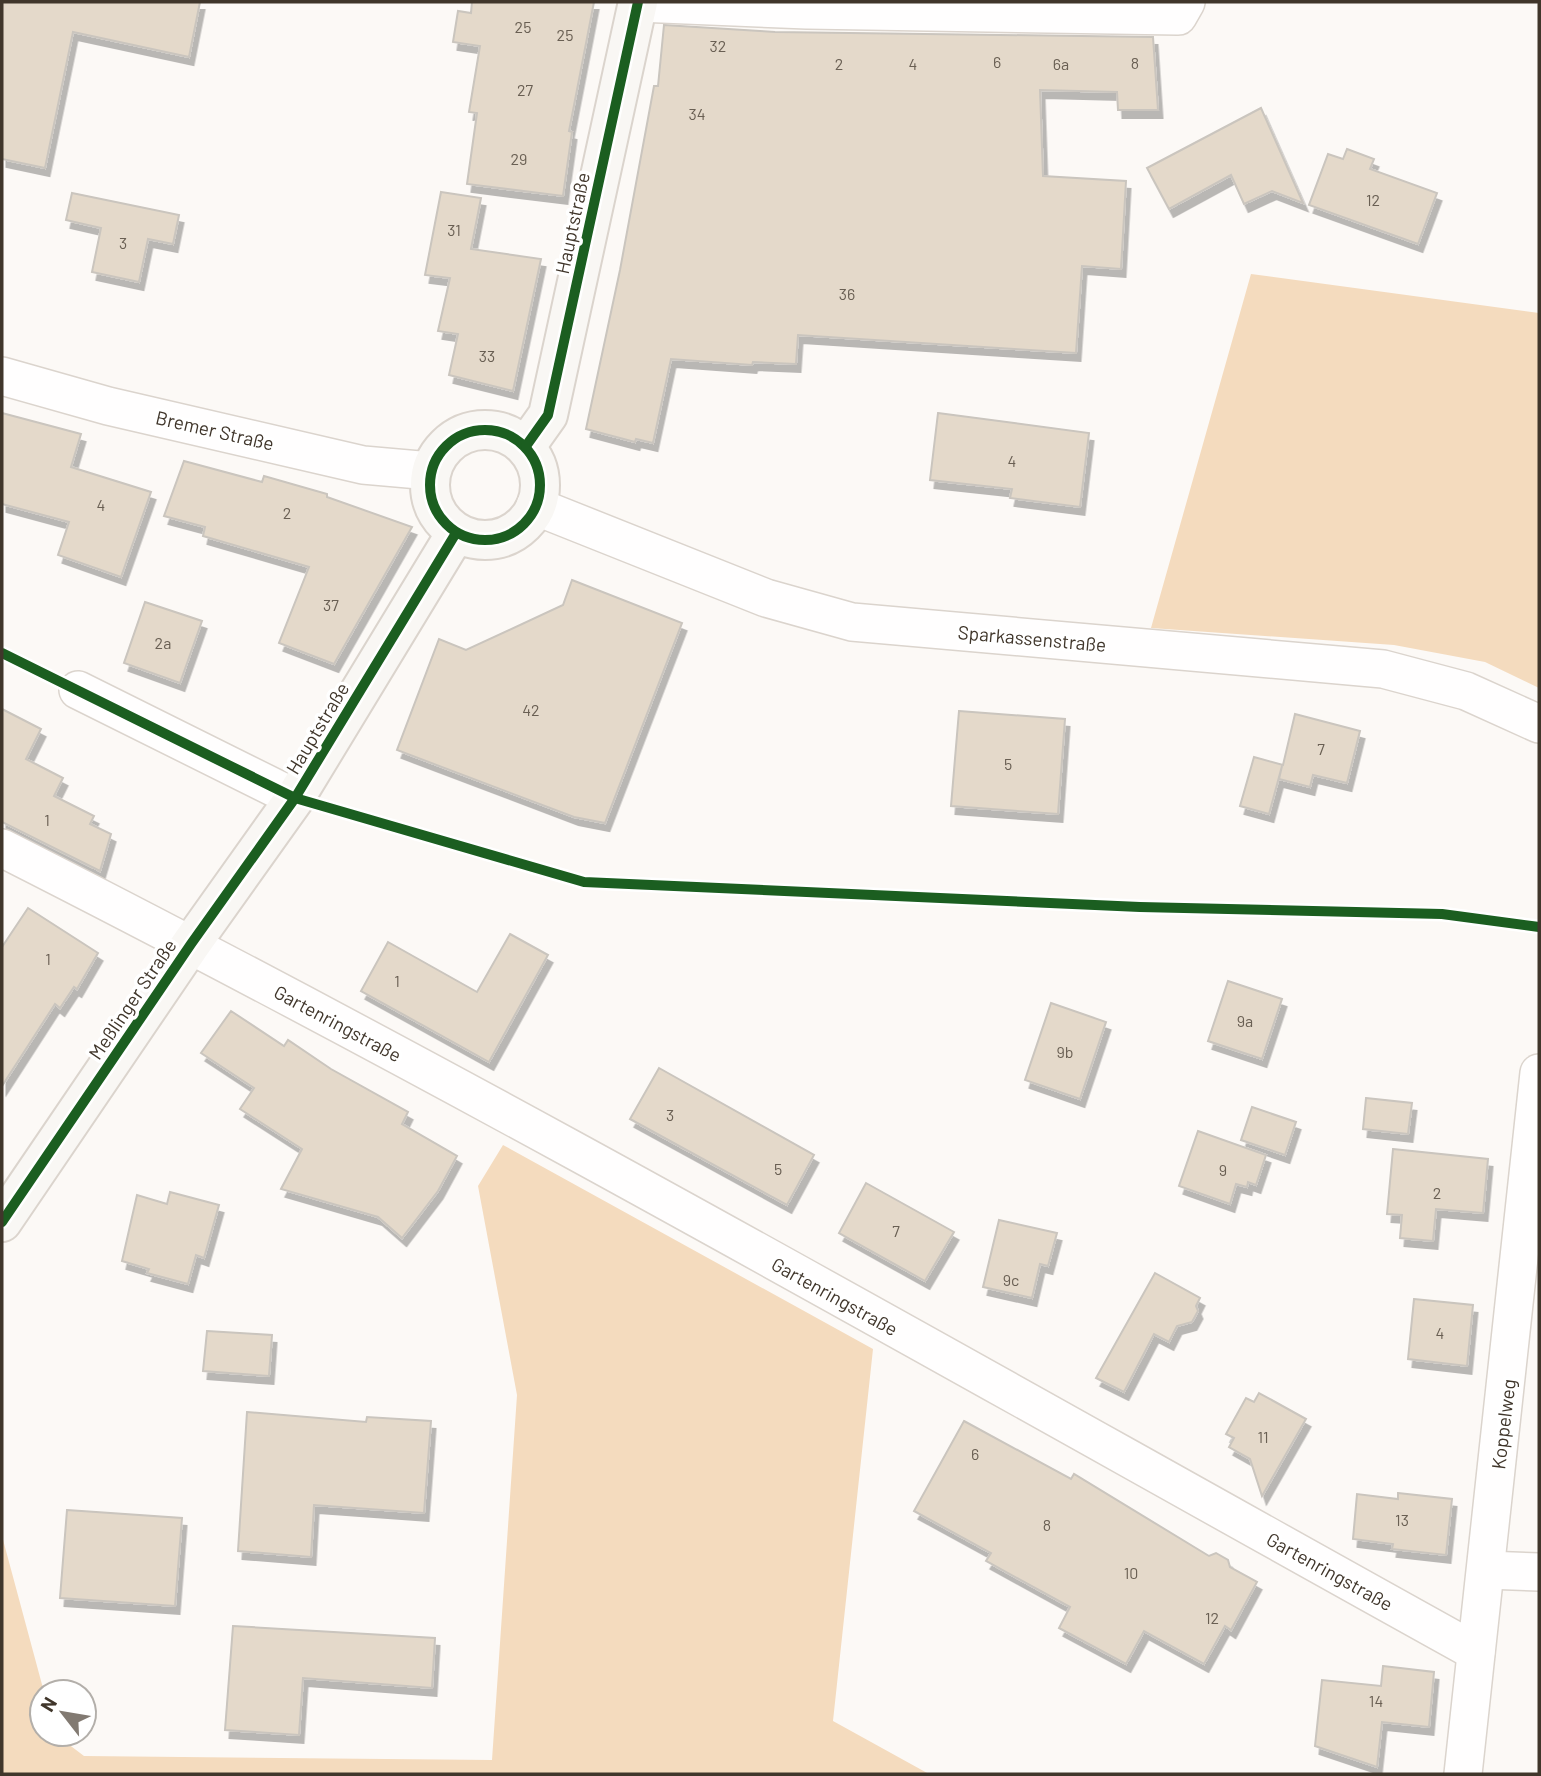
<svg xmlns="http://www.w3.org/2000/svg" width="1541" height="1776" font-family="Barlow,sans-serif">
	<style>
		.green { fill: #f4dbbe }
		.building { fill: #e4d9ca; stroke: #cac5be; stroke-width: 2; filter: url(#shadow) }
		.lines { fill: none; stroke-linecap: round; stroke-linejoin: round }
		.street-casing { stroke: #dbd4cd; stroke-width: 40 }
		.secondary-casing { stroke: #dbd4cd; stroke-width: 42 }
		.street { stroke: #fffefe; stroke-width: 37 }
		.secondary { stroke: #f9f7f4; stroke-width: 38 }
		.cycleway-casing { stroke: #fff; stroke-width: 15 }
		.cycleway { stroke: #1b5e20; stroke-width: 10 }
		.labels { text-anchor: middle; dominant-baseline: central; stroke-width: 7; stroke-linejoin: round; paint-order: stroke }
		.number-label { font-size: 16px; fill: #695f53 }
		.street-label { font-size: 19px; fill: #40362b; stroke: #fff }
	</style>
	<defs>
		<filter id="shadow"><feDropShadow dx="4.5" dy="8" stdDeviation="0" flood-color="#0004"/></filter>
	</defs>
	<rect width="100%" height="100%" fill="#fcf9f6"/>
	<g class="green">
		<polygon points="1251,274 1539,313 1539,688 1485,662 1394,645 1151,628"/>
		<polygon points="503,1145 873,1349 833,1721 929,1774 2,1774 2,1536 44,1692 42,1734 55,1734 84,1756 492,1760 517,1395 478,1186"/>
	</g>
	<g class="building">
		<polygon points="2,2 200,2 189,57 73,32 45,168 2,159"/>
		<polygon points="472,2 594,2 569,131 572,132 563,196 467,184 477,113 469,112 480,46 453,42 458,11 471,13"/>
		<polygon points="664,25 775,32 1153,37 1158,110 1118,110 1117,92 1040,90 1043,176 1126,181 1121,269 1082,266 1076,353 798,335 796,364 753,362 752,365 671,359 653,443 636,439 635,442 586,429 620,270 654,86 658,86"/>
		<polygon points="1261,108 1303,203 1272,191 1244,204 1231,175 1169,209 1147,168"/>
		<polygon points="1347,149 1374,159 1370,169 1437,193 1418,244 1309,205 1328,154 1343,159"/>
		<polygon points="441,192 481,198 471,249 541,259 513,391 449,375 458,334 438,331 450,278 425,275"/>
		<polygon points="72,193 179,215 173,244 148,239 139,282 92,272 101,228 66,220"/>
		<polygon points="2,413 81,434 71,467 151,492 121,577 58,555 69,522 2,504"/>
		<polygon points="938,413 1089,433 1080,507 1010,498 1012,489 930,480"/>
		<polygon points="184,461 262,482 264,476 327,494 327,497 412,527 334,664 279,643 309,567 203,536 205,527 164,516"/>
		<polygon points="572,580 682,623 605,823 574,817 397,750 439,639 466,650 563,605"/>
		<polygon points="145,602 202,621 180,683 124,663"/>
		<polygon points="2,709 41,729 26,759 63,778 54,796 94,816 90,824 111,834 100,871 2,822"/>
		<polygon points="959,711 1065,719 1058,814 951,806"/>
		<polygon points="1295,714 1360,731 1347,783 1313,775 1310,787 1279,779 1282,766 1269,814 1240,806 1254,757 1283,765"/>
		<polygon points="28,908 98,953 77,989 74,987 60,1008 55,1004 2,1086 2,947"/>
		<polygon points="510,934 548,955 489,1062 361,991 388,942 477,992"/>
		<polygon points="1228,981 1282,999 1262,1059 1208,1041"/>
		<polygon points="1051,1003 1106,1022 1080,1099 1025,1080"/>
		<polygon points="231,1011 284,1046 288,1040 331,1069 408,1112 402,1124 457,1156 438,1191 402,1238 378,1217 281,1189 302,1149 240,1109 254,1088 201,1053"/>
		<polygon points="659,1068 814,1155 787,1205 630,1119"/>
		<polygon points="1366,1098 1412,1103 1408,1134 1363,1129"/>
		<polygon points="1252,1107 1296,1122 1285,1155 1241,1140"/>
		<polygon points="1198,1131 1266,1155 1256,1185 1248,1182 1247,1187 1236,1184 1230,1204 1179,1186"/>
		<polygon points="1393,1149 1488,1159 1483,1213 1436,1209 1433,1241 1400,1238 1402,1215 1387,1214"/>
		<polygon points="866,1183 954,1232 925,1281 839,1233"/>
		<polygon points="170,1192 219,1205 204,1258 196,1255 188,1284 147,1273 149,1269 122,1261 137,1195 167,1204"/>
		<polygon points="999,1220 1057,1233 1048,1266 1040,1264 1032,1298 983,1287"/>
		<polygon points="1155,1273 1200,1298 1196,1306 1198,1311 1192,1322 1177,1326 1169,1342 1154,1334 1124,1392 1096,1378"/>
		<polygon points="1414,1299 1473,1305 1467,1366 1408,1359"/>
		<polygon points="207,1331 272,1335 269,1376 203,1371"/>
		<polygon points="1259,1393 1306,1419 1262,1496 1250,1459 1229,1447 1234,1438 1226,1434 1246,1398 1254,1402"/>
		<polygon points="247,1412 366,1422 367,1417 431,1421 424,1513 314,1505 311,1557 238,1551"/>
		<polygon points="964,1421 1071,1479 1074,1474 1209,1556 1216,1553 1228,1560 1230,1567 1257,1582 1231,1630 1225,1626 1204,1664 1144,1631 1126,1664 1059,1628 1070,1607 986,1561 991,1553 914,1511"/>
		<polygon points="1398,1493 1452,1499 1446,1555 1392,1549 1393,1544 1353,1539 1357,1494 1398,1499"/>
		<polygon points="67,1510 182,1518 175,1606 60,1598"/>
		<polygon points="233,1626 435,1638 432,1688 303,1678 299,1735 225,1730"/>
		<polygon points="1383,1666 1434,1672 1429,1727 1382,1722 1377,1767 1315,1746 1322,1680 1381,1686"/>
	</g>
	<g class="lines">
		<g class="street-casing">
			<g id="street">
				<polyline points="638,3 807,10 1178,16 1186,2"/>
				<polyline points="2,376 108,406 363,465 431,471"/>
				<polyline points="535,506 766,598 852,622 1383,669 1466,691 1539,724"/>
				<polyline points="78,690 295,798"/>
				<path d="M 2,848 C 501,1101 987,1381 1476,1652"/>
				<polyline points="1486,1570 1539,1572"/>
				<polyline points="1463,1774 1539,1073"/>
			</g>
		</g>
		<g class="secondary-casing">
			<g id="secondary">
				<circle cx="485" cy="485" r="55"/>
				<polyline points="526,446 548,415 638,2"/>
				<polyline points="2,1222 191,944 295,798 456,533"/>
			</g>
		</g>
		<use href="#street" class="street"/>
		<use href="#secondary" class="secondary"/>
		<g class="cycleway-casing">
			<g id="cycleway">
				<circle cx="485" cy="485" r="55"/>
				<polyline points="526,446 548,415 638,2"/>
				<polyline points="2,653 295,798 584,882 1140,907 1442,914 1539,927"/>
				<polyline points="2,1222 191,944 295,798 456,533"/>
			</g>
		</g>
		<use href="#cycleway" class="cycleway"/>
	</g>
	<g class="labels">
		<g class="number-label">
			<text x="523" y="26">25</text>
			<text x="565" y="34">25</text>
			<text x="718" y="45">32</text>
			<text x="997" y="61">6</text>
			<text x="1135" y="62">8</text>
			<text x="839" y="63">2</text>
			<text x="913" y="63">4</text>
			<text x="1061" y="63">6a</text>
			<text x="525" y="89">27</text>
			<text x="697" y="113">34</text>
			<text x="519" y="158">29</text>
			<text x="1373" y="199">12</text>
			<text x="454" y="229">31</text>
			<text x="123" y="242">3</text>
			<text x="847" y="293">36</text>
			<text x="487" y="355">33</text>
			<text x="1012" y="460">4</text>
			<text x="101" y="504">4</text>
			<text x="287" y="512">2</text>
			<text x="331" y="604">37</text>
			<text x="163" y="642">2a</text>
			<text x="531" y="709">42</text>
			<text x="1321" y="748">7</text>
			<text x="1008" y="763">5</text>
			<text x="47" y="819">1</text>
			<text x="48" y="958">1</text>
			<text x="397" y="980">1</text>
			<text x="1245" y="1020">9a</text>
			<text x="1065" y="1051">9b</text>
			<text x="670" y="1114">3</text>
			<text x="778" y="1168">5</text>
			<text x="1223" y="1169">9</text>
			<text x="1437" y="1192">2</text>
			<text x="896" y="1230">7</text>
			<text x="1011" y="1279">9c</text>
			<text x="1440" y="1332">4</text>
			<text x="1263" y="1436">11</text>
			<text x="975" y="1453">6</text>
			<text x="1402" y="1519">13</text>
			<text x="1047" y="1524">8</text>
			<text x="1131" y="1572">10</text>
			<text x="1212" y="1617">12</text>
			<text x="1376" y="1700">14</text>
		</g>
		<g class="street-label">
			<text transform="translate(572 223) rotate(-78)">Hauptstraße</text>
			<text transform="translate(215 430) rotate(13)">Bremer Straße</text>
			<text transform="translate(1032 638) rotate(5)">Sparkassenstraße</text>
			<text transform="translate(317 728) rotate(-59)">Hauptstraße</text>
			<text transform="translate(132 999) rotate(-56)">Meßlinger Straße</text>
			<text transform="translate(338 1023) rotate(28)">Gartenringstraße</text>
			<text transform="translate(835 1296) rotate(29)">Gartenringstraße</text>
			<text transform="translate(1503 1424) rotate(-83)">Koppelweg</text>
			<text transform="translate(1330 1571) rotate(29)">Gartenringstraße</text>
		</g>
	</g>
	<rect width="1541" height="1776" fill="none" stroke="#40362b" stroke-width="7"/>
	<g transform="translate(63 1713) rotate(301)"><circle r="33" fill="#ffffff" stroke="#b3afaa" stroke-width="2"/>
	<path d="M0-5L12 26L0 18L-12 26Z" fill="#827a72"/>
	<text y="-10" font-size="19" font-weight="bold" text-anchor="middle" fill="#40362b">N</text>
	</g>
</svg>
